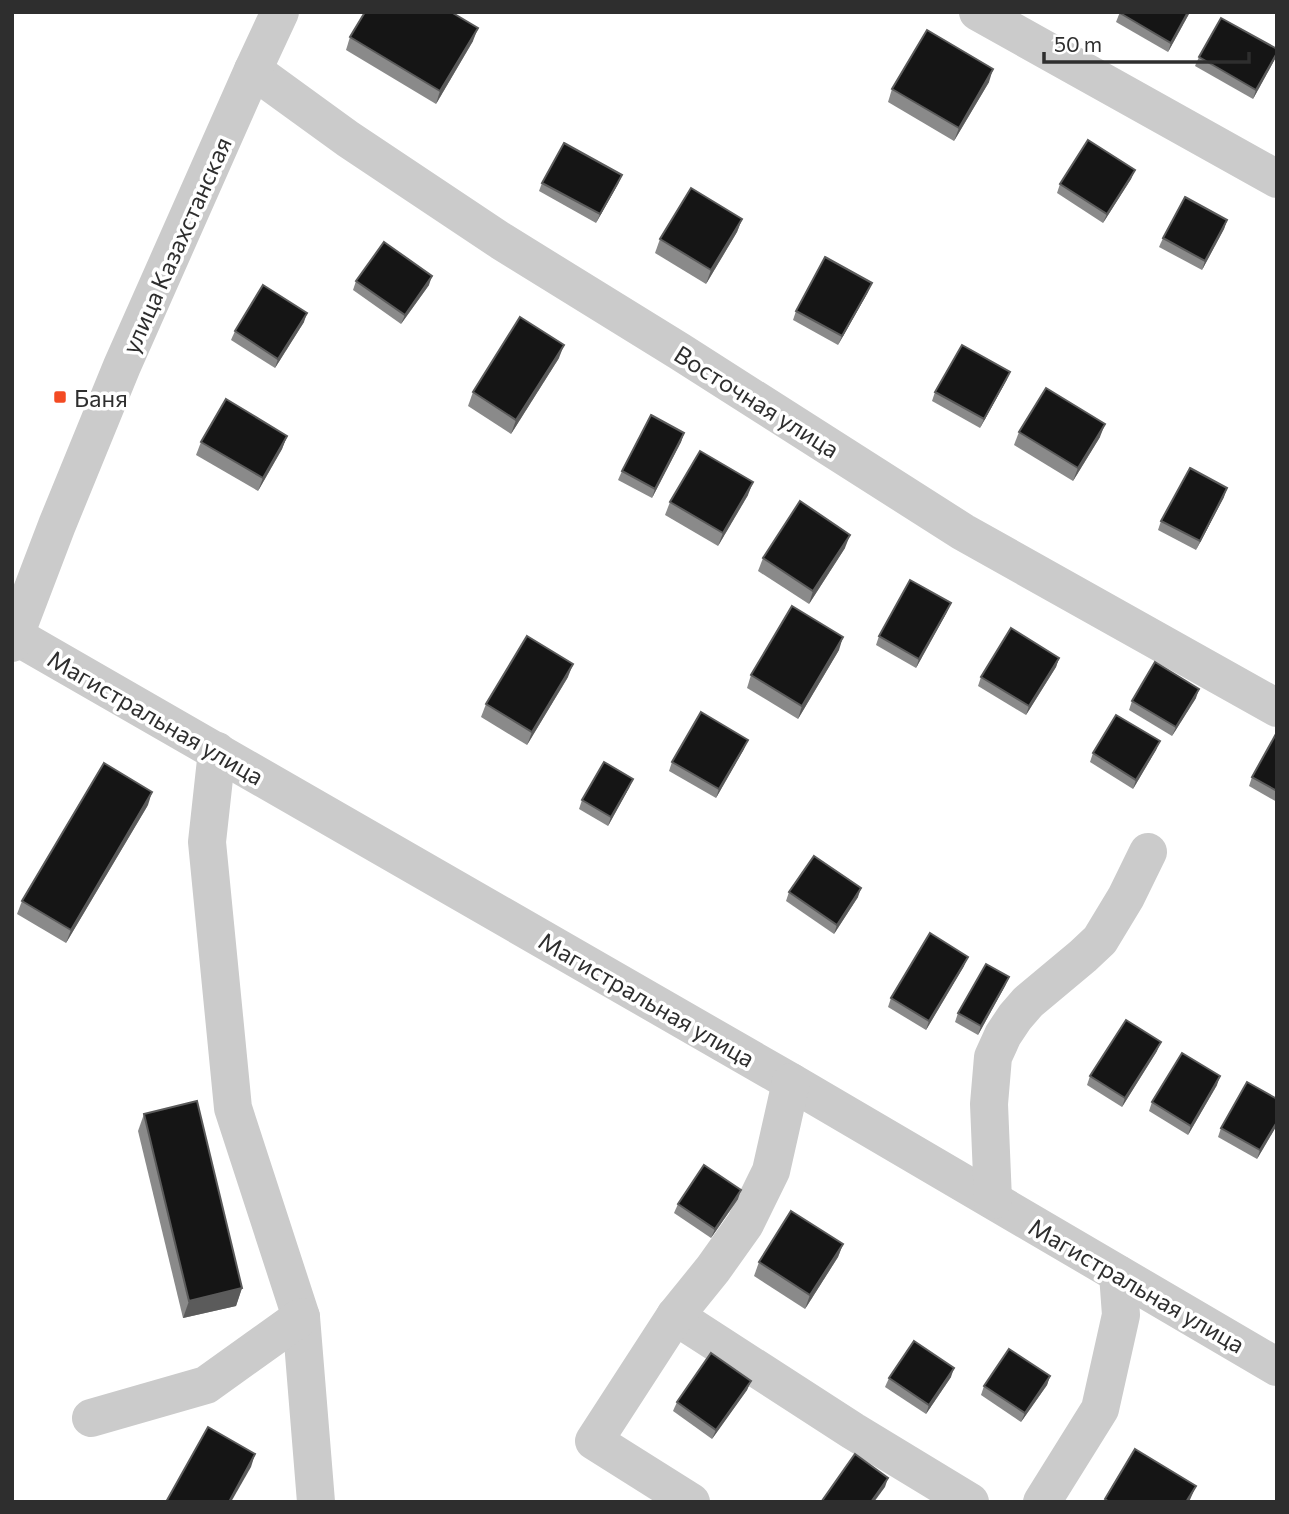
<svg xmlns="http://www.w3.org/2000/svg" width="1289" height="1514" font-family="Commissioner,sans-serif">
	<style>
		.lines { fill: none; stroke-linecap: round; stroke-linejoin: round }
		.minor { stroke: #cbcbcb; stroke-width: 38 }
		.wall { fill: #8a8a8a }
		.shaded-wall { fill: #5b5b5b }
		.building { fill: #151515; stroke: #5b5b5b; stroke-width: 2 }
		.poi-dot { fill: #f34a23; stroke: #fff; stroke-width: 2.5 }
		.labels { text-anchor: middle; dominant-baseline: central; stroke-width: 7; stroke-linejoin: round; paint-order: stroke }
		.street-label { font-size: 24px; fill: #2e2e2e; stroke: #fff }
		.poi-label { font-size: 24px; fill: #2e2e2e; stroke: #fff; text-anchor: start }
	</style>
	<rect width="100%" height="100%" fill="#fff"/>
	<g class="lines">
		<g class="minor">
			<polyline points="978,12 1277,179"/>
			<polyline points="253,70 348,139 501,241 679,351 963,532 1277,708"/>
			<polyline points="12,634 791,1082 1277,1367"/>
			<polyline points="12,643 57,525 122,366 253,70 280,12"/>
			<polyline points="217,751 207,842 233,1108 301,1317 316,1502"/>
			<polyline points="993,1200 989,1104 993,1057 1003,1035 1015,1017 1028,1002 1083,956 1100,940 1126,897 1148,852"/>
			<polyline points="675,1316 853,1431 970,1502"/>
			<polyline points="91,1418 206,1385 301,1317"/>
			<polyline points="691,1502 594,1441 675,1316 713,1269 745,1224 771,1171 791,1082"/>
			<polyline points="1042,1502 1100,1409 1121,1315 1118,1274"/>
		</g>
	</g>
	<g class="wall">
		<polygon points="1120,12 1190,12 1168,52 1116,22"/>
		<polygon points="350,37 473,41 436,104 346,50"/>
		<polygon points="1199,57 1275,59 1253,99 1195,66"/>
		<polygon points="989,82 954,141 888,102 892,89"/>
		<polygon points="1135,170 1131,179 1103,223 1057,193 1060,184"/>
		<polygon points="622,175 618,184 596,223 539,191 542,183"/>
		<polygon points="742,219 737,232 706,284 655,253 660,239"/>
		<polygon points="1227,220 1224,229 1202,270 1159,247 1163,238"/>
		<polygon points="356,281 429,285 401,324 353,290"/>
		<polygon points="868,292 838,345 793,320 796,311"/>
		<polygon points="304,322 275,368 231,340 235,331"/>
		<polygon points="559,358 511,434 468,406 473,392"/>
		<polygon points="1010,372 1006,381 980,428 932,401 935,392"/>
		<polygon points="1019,432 1100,437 1073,481 1014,445"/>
		<polygon points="684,433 681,442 652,498 618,480 622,471"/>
		<polygon points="287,436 282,449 258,491 196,455 201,442"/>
		<polygon points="748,495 718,546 665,515 670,502"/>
		<polygon points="1224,497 1196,550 1158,530 1161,521"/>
		<polygon points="845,548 809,604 758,571 763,558"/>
		<polygon points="947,612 916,668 876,645 879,636"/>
		<polygon points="839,650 798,719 747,688 751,675"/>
		<polygon points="1059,658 1056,667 1026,715 978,686 981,677"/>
		<polygon points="568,677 527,745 481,717 486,704"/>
		<polygon points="1196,698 1172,736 1129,710 1132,701"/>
		<polygon points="1277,735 1277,802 1249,786 1252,777"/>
		<polygon points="1160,741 1156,750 1133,789 1090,762 1093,753"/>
		<polygon points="744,749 716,798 669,771 672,762"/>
		<polygon points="633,779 629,788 608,826 579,809 582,800"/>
		<polygon points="148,805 66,943 17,914 22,901"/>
		<polygon points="789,892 858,897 834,934 786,901"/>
		<polygon points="964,966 926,1030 888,1007 891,998"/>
		<polygon points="1009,977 1005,986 978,1035 955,1022 958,1013"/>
		<polygon points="1157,1051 1122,1107 1087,1085 1090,1076"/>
		<polygon points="1217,1085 1188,1135 1149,1111 1152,1102"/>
		<polygon points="1277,1099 1277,1125 1257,1159 1218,1137 1221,1128"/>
		<polygon points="144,1114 242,1288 236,1306 183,1318 138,1131"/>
		<polygon points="738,1199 711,1238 674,1213 678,1204"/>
		<polygon points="843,1244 838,1257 805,1309 754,1276 759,1262"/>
		<polygon points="1050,1376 1047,1385 1021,1422 981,1395 984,1386"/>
		<polygon points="951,1377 926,1414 885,1387 889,1378"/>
		<polygon points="751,1381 747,1390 712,1439 673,1411 677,1402"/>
	</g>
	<g class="shaded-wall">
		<polygon points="1188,12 1190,12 1168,52 1171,43"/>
		<polygon points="478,28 473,41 436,104 440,91"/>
		<polygon points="1277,53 1275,59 1253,99 1256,90"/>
		<polygon points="993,69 989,82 954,141 959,128"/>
		<polygon points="1135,170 1131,179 1103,223 1107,214"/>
		<polygon points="622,175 618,184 596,223 600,214"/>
		<polygon points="742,219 737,232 706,284 711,270"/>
		<polygon points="1227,220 1224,229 1202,270 1205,261"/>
		<polygon points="432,276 429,285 401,324 405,315"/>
		<polygon points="872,283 868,292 838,345 842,336"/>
		<polygon points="307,313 304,322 275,368 278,359"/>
		<polygon points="564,345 559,358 511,434 516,420"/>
		<polygon points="1010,372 1006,381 980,428 984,419"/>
		<polygon points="1105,424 1100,437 1073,481 1078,468"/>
		<polygon points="684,433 681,442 652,498 655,489"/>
		<polygon points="287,436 282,449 258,491 263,478"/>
		<polygon points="753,482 748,495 718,546 723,533"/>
		<polygon points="1227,488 1224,497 1196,550 1200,541"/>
		<polygon points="850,535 845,548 809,604 813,591"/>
		<polygon points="951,603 947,612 916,668 919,659"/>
		<polygon points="843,637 839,650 798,719 802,706"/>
		<polygon points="1059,658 1056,667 1026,715 1029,706"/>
		<polygon points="573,664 568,677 527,745 532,732"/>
		<polygon points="1199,689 1196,698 1172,736 1176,727"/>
		<polygon points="748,740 744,749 716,798 719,789"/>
		<polygon points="1160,741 1156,750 1133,789 1136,780"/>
		<polygon points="633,779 629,788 608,826 611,817"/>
		<polygon points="152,792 148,805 66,943 71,930"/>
		<polygon points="861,888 858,897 834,934 837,925"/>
		<polygon points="968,957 964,966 926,1030 929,1021"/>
		<polygon points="1009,977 1005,986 978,1035 981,1026"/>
		<polygon points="1161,1042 1157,1051 1122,1107 1125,1098"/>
		<polygon points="1220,1076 1217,1085 1188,1135 1191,1126"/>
		<polygon points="1277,1122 1277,1125 1257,1159 1260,1150"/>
		<polygon points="741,1190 738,1199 711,1238 715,1229"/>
		<polygon points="843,1244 838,1257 805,1309 810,1295"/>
		<polygon points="242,1288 236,1306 183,1318 189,1301"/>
		<polygon points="954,1368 951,1377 926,1414 929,1405"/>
		<polygon points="1050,1376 1047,1385 1021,1422 1025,1413"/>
		<polygon points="751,1381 747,1390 712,1439 716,1430"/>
		<polygon points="255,1454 251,1467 231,1502 229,1502"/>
		<polygon points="888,1478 885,1487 874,1502 871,1502"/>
		<polygon points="1196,1486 1189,1502 1186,1502"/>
	</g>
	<g class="building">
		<polygon points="365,12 451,12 478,28 440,91 350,37"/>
		<polygon points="1120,12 1188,12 1171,43 1120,13"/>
		<polygon points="1221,18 1277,49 1277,53 1256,90 1199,57"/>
		<polygon points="927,30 993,69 959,128 892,89"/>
		<polygon points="1088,140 1135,170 1107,214 1060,184"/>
		<polygon points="564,143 622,175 600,214 542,183"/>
		<polygon points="691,188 742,219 711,270 660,239"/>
		<polygon points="1185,197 1227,220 1205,261 1163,238"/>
		<polygon points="384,242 432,276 405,315 356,281"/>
		<polygon points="825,257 872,283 842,336 796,311"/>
		<polygon points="263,285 307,313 278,359 235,331"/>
		<polygon points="520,317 564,345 516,420 473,392"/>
		<polygon points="962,345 1010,372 984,419 935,392"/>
		<polygon points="1046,388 1105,424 1078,468 1019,432"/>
		<polygon points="226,399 287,436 263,478 201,442"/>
		<polygon points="651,415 684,433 655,489 622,471"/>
		<polygon points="700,451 753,482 723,533 670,502"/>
		<polygon points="1190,468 1227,488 1200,541 1161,521"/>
		<polygon points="800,501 850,535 813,591 763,558"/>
		<polygon points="910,580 951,603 919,659 879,636"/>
		<polygon points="792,606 843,637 802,706 751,675"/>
		<polygon points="1011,628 1059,658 1029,706 981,677"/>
		<polygon points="527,636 573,664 532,732 486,704"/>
		<polygon points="1155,662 1199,689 1176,727 1132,701"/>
		<polygon points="701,712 748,740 719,789 672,762"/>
		<polygon points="1116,715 1160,741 1136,780 1093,753"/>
		<polygon points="1276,734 1277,735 1277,791 1252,777"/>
		<polygon points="604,762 633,779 611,817 582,800"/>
		<polygon points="104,763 152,792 71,930 22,901"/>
		<polygon points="814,856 861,888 837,925 789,892"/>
		<polygon points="930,933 968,957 929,1021 891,998"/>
		<polygon points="986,964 1009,977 981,1026 958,1013"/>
		<polygon points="1126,1020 1161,1042 1125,1098 1090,1076"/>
		<polygon points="1182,1053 1220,1076 1191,1126 1152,1102"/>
		<polygon points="1247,1082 1277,1099 1277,1122 1260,1150 1221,1128"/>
		<polygon points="197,1101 242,1288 189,1301 144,1114"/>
		<polygon points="704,1165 741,1190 715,1229 678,1204"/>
		<polygon points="791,1211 843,1244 810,1295 759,1262"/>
		<polygon points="914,1341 954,1368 929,1405 889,1378"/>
		<polygon points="1009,1349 1050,1376 1025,1413 984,1386"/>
		<polygon points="711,1353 751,1381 716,1430 677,1402"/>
		<polygon points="208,1427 255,1454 229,1502 166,1502"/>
		<polygon points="1135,1449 1196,1486 1186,1502 1109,1502 1105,1499"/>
		<polygon points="855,1454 888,1478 871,1502 823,1502 822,1501"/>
	</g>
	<rect class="poi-dot" x="53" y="390" width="14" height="14" rx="3.5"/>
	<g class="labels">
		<g class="street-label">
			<text transform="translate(176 245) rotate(-66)">улица Казахстанская</text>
			<text transform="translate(757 401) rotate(32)">Восточная улица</text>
			<text transform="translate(156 717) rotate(30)">Магистральная улица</text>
			<text transform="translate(647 999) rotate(30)">Магистральная улица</text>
			<text transform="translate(1137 1285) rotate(30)">Магистральная улица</text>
		</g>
		<g class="poi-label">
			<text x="74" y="397">Баня</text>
		</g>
	</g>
	<rect width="1289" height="1514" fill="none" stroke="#2e2e2e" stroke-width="28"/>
	<path d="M1044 52v10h205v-10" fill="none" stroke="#2e2e2e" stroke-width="3.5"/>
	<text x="1054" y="52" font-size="21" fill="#2e2e2e" stroke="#ffffff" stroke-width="5" paint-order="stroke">50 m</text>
</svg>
